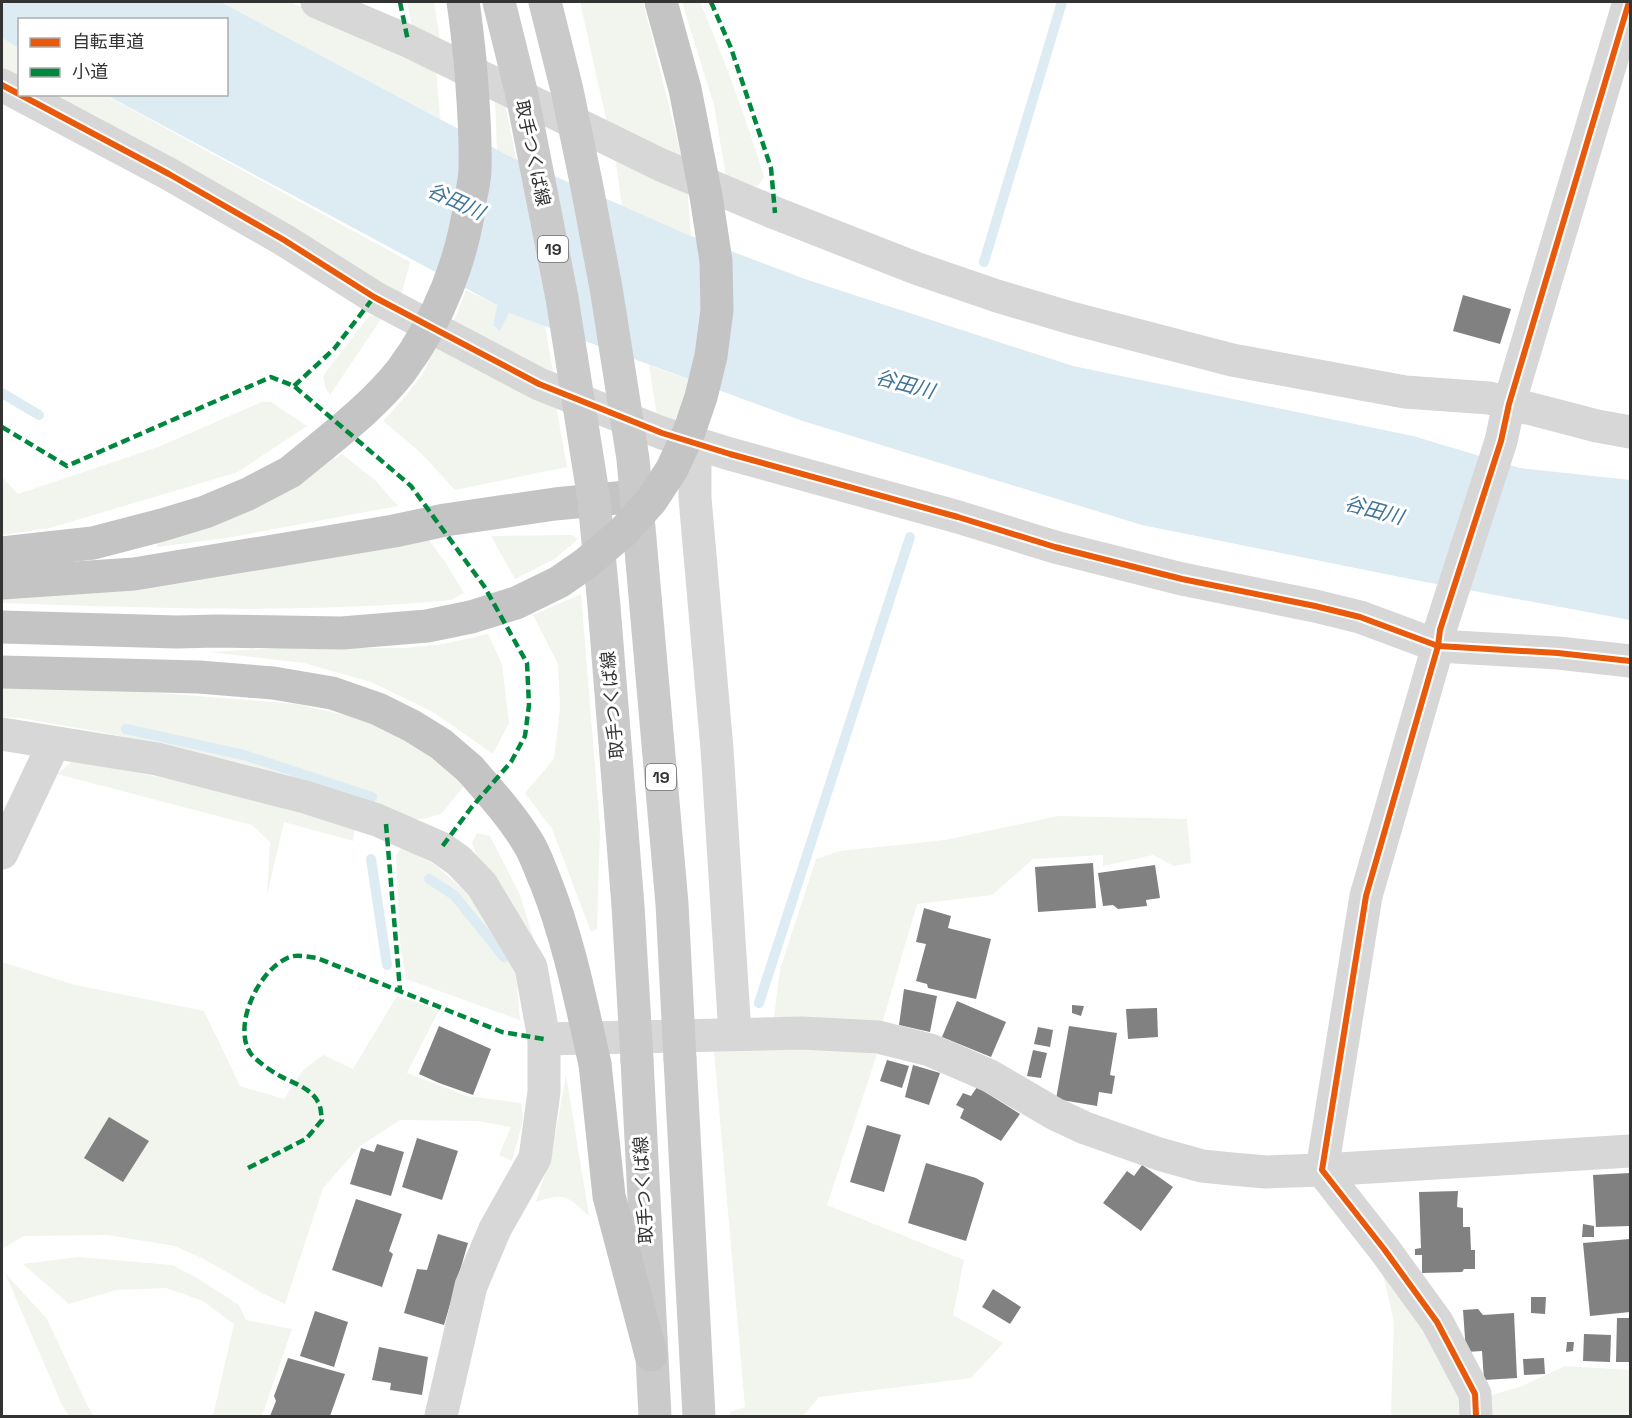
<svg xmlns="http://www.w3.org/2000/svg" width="1632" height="1418" font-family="'Space Grotesk','Noto Sans JP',sans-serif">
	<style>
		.green { fill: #f1f5ed }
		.water { fill: #ddebf3 }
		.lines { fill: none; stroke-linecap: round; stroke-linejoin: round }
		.stream { stroke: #ddebf3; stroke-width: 10 }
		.building { fill: #818181 }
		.minor { stroke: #d7d7d7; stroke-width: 33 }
		.primary { stroke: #cacaca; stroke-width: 33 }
		.motorway { stroke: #c4c4c4; stroke-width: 33 }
		.primary-bridge { stroke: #cacaca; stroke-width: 33 }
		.motorway-bridge { stroke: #c4c4c4; stroke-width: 33 }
		.quiet { stroke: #00873e; stroke-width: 4.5; stroke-dasharray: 9 4.5; stroke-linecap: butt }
		.cycleway-casing { stroke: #fff; stroke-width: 10 }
		.cycleway { stroke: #e8590c; stroke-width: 6 }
		.labels { text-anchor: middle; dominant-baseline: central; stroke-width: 6; stroke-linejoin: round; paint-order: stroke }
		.shield { fill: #fff; stroke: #707070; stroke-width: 1.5 }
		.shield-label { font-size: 16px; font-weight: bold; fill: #333 }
		.street-label { font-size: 18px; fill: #333; stroke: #fff }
		.water-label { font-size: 20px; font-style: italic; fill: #3f7597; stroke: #fff }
	</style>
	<rect width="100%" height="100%" fill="#fff"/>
	<g class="green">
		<polygon points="221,2 290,2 436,67 440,119"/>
		<polygon points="407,2 434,2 441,46 413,31"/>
		<polygon points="580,2 643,2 683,162 609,132"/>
		<path d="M 682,2 L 700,2 C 724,59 746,117 764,177 L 758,186 L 728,188 L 714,105 Z"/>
		<polygon points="2,38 19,48 19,84 2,74"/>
		<polygon points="39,95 105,95 410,262 400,300"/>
		<polygon points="504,99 516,159 497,150 495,100"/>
		<polygon points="615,155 687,187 691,236 622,206"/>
		<polygon points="466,290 497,305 493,325 500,331 509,313 545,326 555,383 451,329"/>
		<polygon points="369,316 383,316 330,395 326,389 323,376"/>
		<polygon points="439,340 556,405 567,467 455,490 420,452 383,421 402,400 422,375"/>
		<polygon points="649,365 690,380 684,400 673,424 658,422"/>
		<polygon points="262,402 271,402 307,426 238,472 50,528 2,535 2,477 18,494 158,447"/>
		<polygon points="342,454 376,481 398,506 226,538 157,547 158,541 301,479"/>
		<polygon points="572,535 578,539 556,558 515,579 491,536"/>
		<path d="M 429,540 L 446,563 L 464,593 L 451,600 C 302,614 151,608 2,603 L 2,596 L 376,545 Z"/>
		<polygon points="581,594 600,828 597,929 591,932 552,829 525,793 554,759 560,708 558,664 533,615"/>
		<polygon points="488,634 502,664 509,723 493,754 433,712 371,682 304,663 210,652 279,648 405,648 443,644"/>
		<polygon points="2,686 110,689 296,704 367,720 426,753 464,786 442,813 424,819 400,819 356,799 237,762 101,732 20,718 2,717"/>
		<polygon points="74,760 222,790 355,829 353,841 284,822 267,896 270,842 252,825 57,774"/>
		<polygon points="1058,816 1187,819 1191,863 1174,866 1153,855 1103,866 1103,855 1033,859 992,895 917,904 882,1024 774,1017 780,969 816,859 840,851 945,840"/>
		<polygon points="477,833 490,836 520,895 539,956 485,876 472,843"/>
		<polygon points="402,846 437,866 479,904 512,957 517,984 520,1020 406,979 400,941 396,856"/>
		<polygon points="2,962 75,985 204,1011 240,1086 284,1099 303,1070 323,1055 353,1069 397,996 439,1010 407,1073 467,1096 521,1103 523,1120 512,1161 499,1155 511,1127 477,1121 400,1120 360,1146 323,1188 285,1304 264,1294 204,1259 175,1246 108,1235 24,1236 2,1249"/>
		<polygon points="803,1046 877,1054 827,1205 964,1260 953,1315 1003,1343 971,1378 819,1397 803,1416 730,1416 730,1412 745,1407 714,1051"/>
		<path d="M 566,1075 L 589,1216 C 567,1196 566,1192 536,1202 L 552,1153 Z"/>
		<polygon points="1358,1243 1371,1246 1458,1386 1464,1416 1392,1416 1391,1413 1394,1321 1382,1271"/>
		<polygon points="78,1257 172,1265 197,1278 239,1305 246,1320 292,1329 262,1416 213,1416 234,1324 203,1301 166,1288 116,1290 69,1304 23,1264"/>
		<polygon points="5,1273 47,1319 88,1407 94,1416 69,1416 62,1405"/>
		<polygon points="1565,1366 1630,1370 1630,1415 1624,1416 1492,1416 1489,1396 1522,1386"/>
	</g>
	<polygon class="water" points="2,2 221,2 509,156 691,236 805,279 1073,366 1413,436 1520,468 1630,480 1630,620 1415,580 1142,525 803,421 509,313 500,331 493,325 497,305 106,95 226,94 226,20 20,20 19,48 2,38"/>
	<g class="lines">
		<g class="stream">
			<polyline points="984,262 1062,2"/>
			<polyline points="2,393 39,415"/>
			<polyline points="126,729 244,755 372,797"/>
			<polyline points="371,859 387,965"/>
			<polyline points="429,879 454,895 504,957"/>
			<polyline points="759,1003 910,537"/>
		</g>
	</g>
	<g class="building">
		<polygon points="1463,295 1511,309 1500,344 1453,331"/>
		<polygon points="1093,863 1096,908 1038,912 1035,867"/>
		<polygon points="1155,865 1160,898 1146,900 1147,906 1118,909 1113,905 1103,906 1098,873"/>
		<polygon points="924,908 951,916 948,928 991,939 976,999 928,988 927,984 916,981 926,944 916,942"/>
		<polygon points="904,989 937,996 930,1032 899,1025"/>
		<polygon points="957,1001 1006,1022 991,1057 942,1037"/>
		<polygon points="1072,1005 1084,1006 1081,1016 1072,1013"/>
		<polygon points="1157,1008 1158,1037 1128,1039 1126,1009"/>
		<polygon points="439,1026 491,1049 473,1095 439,1083 419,1074"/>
		<polygon points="1069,1026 1117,1033 1110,1075 1115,1076 1112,1094 1099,1092 1097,1106 1056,1099"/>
		<polygon points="1038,1027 1053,1030 1050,1047 1034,1044"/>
		<polygon points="1033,1050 1047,1053 1041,1078 1027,1076"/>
		<polygon points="887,1060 909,1066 902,1088 880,1081"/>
		<polygon points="913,1065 940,1073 929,1105 905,1097"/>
		<polygon points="977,1087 1020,1114 1001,1141 960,1118 964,1109 956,1105 963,1093 971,1096"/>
		<polygon points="109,1117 149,1141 123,1182 84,1158"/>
		<polygon points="867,1125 901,1135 884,1192 850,1182"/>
		<polygon points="417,1138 458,1151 442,1200 402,1187"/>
		<polygon points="377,1144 404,1152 391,1196 350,1184 361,1148 374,1152"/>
		<polygon points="926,1163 976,1178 984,1183 966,1241 908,1223"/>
		<polygon points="1142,1165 1173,1187 1141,1231 1103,1203 1127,1171 1134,1176"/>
		<polygon points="1630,1173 1630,1226 1596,1227 1593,1175"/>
		<polygon points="1458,1191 1457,1207 1463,1208 1463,1227 1470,1227 1471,1250 1475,1250 1475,1269 1464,1269 1462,1272 1422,1273 1422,1255 1415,1255 1415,1249 1421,1248 1419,1192"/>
		<polygon points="356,1199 402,1214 389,1251 393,1254 382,1287 332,1270"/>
		<polygon points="1583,1224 1594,1226 1594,1237 1582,1237"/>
		<polygon points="438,1234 468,1243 444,1325 404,1313 417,1269 427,1270"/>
		<polygon points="1630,1239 1630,1312 1590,1316 1583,1243"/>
		<polygon points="993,1289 1021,1307 1010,1324 982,1307"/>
		<polygon points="1531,1297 1546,1297 1545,1314 1531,1313"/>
		<polygon points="1478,1309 1483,1315 1514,1313 1517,1378 1484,1380 1482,1351 1466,1352 1463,1310"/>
		<polygon points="315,1311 348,1322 334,1367 300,1356"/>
		<polygon points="1617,1318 1630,1318 1630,1362 1616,1362"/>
		<polygon points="1584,1334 1611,1335 1610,1362 1583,1361"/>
		<polygon points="1567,1342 1574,1342 1573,1351 1566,1352"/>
		<polygon points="379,1347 428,1357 422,1395 390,1390 391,1383 372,1380"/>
		<polygon points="288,1358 345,1374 330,1416 270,1416 276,1401 274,1396"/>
		<polygon points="1544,1358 1545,1374 1524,1375 1523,1359"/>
	</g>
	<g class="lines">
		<g class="minor">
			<polyline points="317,2 408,41 661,165 775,213 918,269 997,296 1071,318 1232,360 1405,392 1489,398 1597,426 1630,432"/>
			<polyline points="2,85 169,174 284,240 374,297 539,384 662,433 730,454 958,517 1055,547 1182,579 1315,606 1360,617 1438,646 1558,653 1630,661"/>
			<polyline points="695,443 695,498 717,749 735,1034"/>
			<polyline points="2,734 157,759 305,797 377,820 441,848 459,861 482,885 531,967 544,1039 544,1092 535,1158 495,1229 471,1286 441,1416"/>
			<polyline points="2,853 54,743"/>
			<polyline points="544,1039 802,1033 878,1037 930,1050 990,1076 1055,1114 1085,1128 1159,1154 1202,1166 1232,1169 1266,1172 1322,1170 1630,1151"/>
			<polyline points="1476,1416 1475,1394 1437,1322 1384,1249 1322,1170 1366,896 1438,646 1440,630 1501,441 1509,404 1629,2"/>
		</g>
		<g class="primary">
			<polyline points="680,1059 699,1416"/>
			<polyline points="637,1060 655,1416"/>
		</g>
		<g class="motorway">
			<polyline points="2,553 93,543 162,525 205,512 248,494 290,472 322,446"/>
			<polyline points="2,583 134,574 394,531 445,520 555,504 637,496"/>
			<polyline points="2,672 199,677 273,683 332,693 378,709 412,726 441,744 470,769"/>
			<polyline points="595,1064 609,1196 651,1355"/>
		</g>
		<g class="primary-bridge">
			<polyline points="499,2 522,95 562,298 594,500 604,606 628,906 637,1060"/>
			<polyline points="545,2 567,90 587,187 606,288 633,459 672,904 680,1059"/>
		</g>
		<g class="motorway-bridge">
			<path d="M 322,446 C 350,423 378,400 401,371 C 439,320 463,259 471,196 C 473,187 475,178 475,169 C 476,133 473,96 470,60 C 468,41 466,21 463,2"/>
			<polyline points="2,627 177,632 217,631 342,633 427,626 471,617 516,603 559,582 585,564 623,532 651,501 672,469 689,432 701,397 711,356 717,310 716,261 706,196 685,89 661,2"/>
			<path d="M 470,769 C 490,792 511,815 527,841 C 535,853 540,869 546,883 C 569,941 581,1003 595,1064"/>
		</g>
		<g class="quiet">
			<polyline points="400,2 408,41"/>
			<polyline points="711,2 731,48 771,168 775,213"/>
			<polyline points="294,386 334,349 374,297"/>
			<polyline points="2,427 67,466 271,377 294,386 411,486 484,586 527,663 529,705 525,736 511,762 471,808 441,848"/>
			<polyline points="386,824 400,990"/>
			<path d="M 248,1168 L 306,1139 L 322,1120 C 321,1114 321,1106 318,1102 C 311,1088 293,1083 280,1076 C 271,1071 258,1062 251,1054 C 231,1026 260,967 290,957 C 297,954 309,957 317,958 L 502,1032 L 544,1039"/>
		</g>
		<g class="cycleway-casing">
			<g id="cycleway">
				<polyline points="2,85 169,174 284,240 374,297 539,384 662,433 730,454 958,517 1055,547 1182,579 1315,606 1360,617 1438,646 1558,653 1630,661"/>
				<polyline points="1476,1416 1475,1394 1437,1322 1384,1249 1322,1170 1366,896 1438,646 1440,630 1501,441 1509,404 1629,2"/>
			</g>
		</g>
		<use href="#cycleway" class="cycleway"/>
	</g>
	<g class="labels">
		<g class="shield">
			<rect x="538" y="236" width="30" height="26" rx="4.5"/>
			<rect x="646" y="764" width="30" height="26" rx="4.5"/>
		</g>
		<g class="shield-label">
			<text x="553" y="249">19</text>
			<text x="661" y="777">19</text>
		</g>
		<g class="street-label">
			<text transform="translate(533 153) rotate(78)">取手つくば線</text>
			<text transform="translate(612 705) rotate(-95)">取手つくば線</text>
			<text transform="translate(643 1190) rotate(-93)">取手つくば線</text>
		</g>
		<g class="water-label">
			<text transform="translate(456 201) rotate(25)">谷田川</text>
			<text transform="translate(905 384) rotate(15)">谷田川</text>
			<text transform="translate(1374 510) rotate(15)">谷田川</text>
		</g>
	</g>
	<rect width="1632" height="1418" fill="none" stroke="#333333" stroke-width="6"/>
	<rect x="18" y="18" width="210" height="78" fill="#ffffff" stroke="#adadad" stroke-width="1.5"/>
	<rect x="30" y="38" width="30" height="9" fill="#e8590c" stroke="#adadad" stroke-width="1.5"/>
	<text x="72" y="48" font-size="18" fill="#333333">自転車道</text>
	<rect x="30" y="68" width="30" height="9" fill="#00873e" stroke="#adadad" stroke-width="1.5"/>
	<text x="72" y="78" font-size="18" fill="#333333">小道</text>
</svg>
